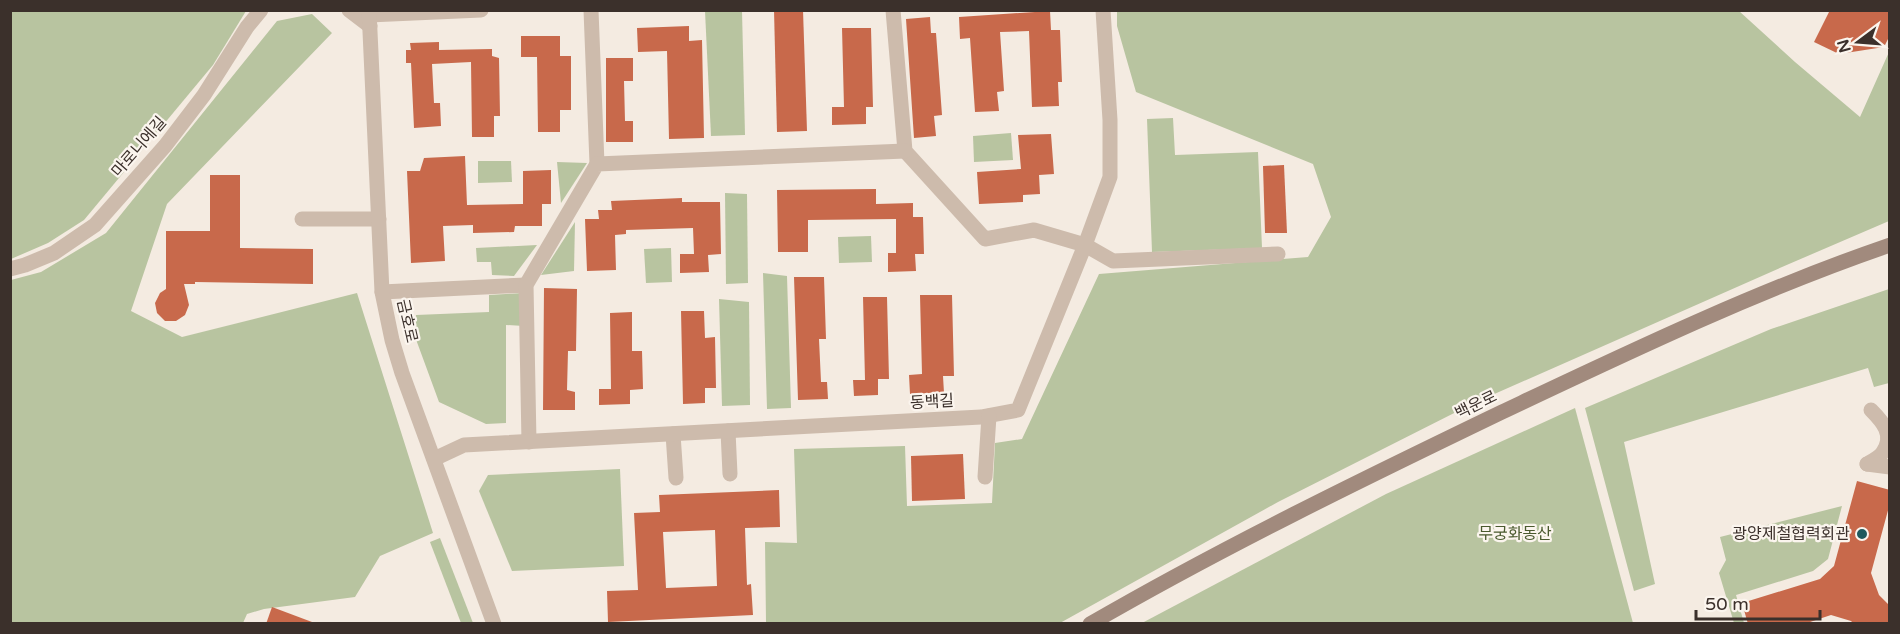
<svg xmlns="http://www.w3.org/2000/svg" width="1900" height="634" font-family="'Varela Round','Noto Sans KR',sans-serif">
	<style>
		.green { fill: #b8c4a0 }
		.building { fill: #c8694b; fill-rule: evenodd }
		.lines { fill: none; stroke-linecap: round; stroke-linejoin: round }
		.minor { stroke: #cdbbac; stroke-width: 15 }
		.tertiary { stroke: #cdbbac; stroke-width: 15 }
		.secondary { stroke: #a18a7d; stroke-width: 15 }
		.poi-dot { fill: #1f5a5e; stroke: #fbf5ee; stroke-width: 2 }
		.labels { text-anchor: middle; dominant-baseline: central; stroke-width: 4.5; stroke-linejoin: round; paint-order: stroke }
		.street-label { font-size: 16px; fill: #3b302b; stroke: #fbf5ee }
		.park-label { font-size: 16px; fill: #4a5a2e; stroke: #fbf5ee }
		.poi-label { font-size: 16px; fill: #3b302b; stroke: #fbf5ee; text-anchor: end }
	</style>
	<rect width="100%" height="100%" fill="#f4ebe1"/>
	<g class="green">
		<polygon points="10,11 246,11 213,65 84,220 48,243 11,259"/>
		<polygon points="705,11 742,11 745,135 711,136"/>
		<polygon points="1117,11 1739,11 1795,62 1860,117 1889,52 1889,221 1789,264 1474,403 1278,502 1060,623 726,624 766,622 765,542 797,543 794,449 905,446 907,506 992,503 995,443 1022,439 1099,274 1308,257 1331,217 1313,164 1136,92 1117,26"/>
		<polygon points="312,14 332,33 167,204 131,311 182,337 357,293 433,533 380,556 355,597 264,609 247,614 243,623 11,624 11,280 41,272 106,233 277,21"/>
		<polygon points="1173,118 1175,155 1258,152 1262,248 1152,252 1147,119"/>
		<polygon points="1011,133 1013,160 974,162 973,136"/>
		<polygon points="478,161 511,161 512,182 478,183"/>
		<polygon points="557,162 587,163 561,203"/>
		<polygon points="725,193 747,194 748,283 726,284"/>
		<polygon points="575,222 574,271 541,275"/>
		<polygon points="871,236 872,262 839,263 838,237"/>
		<polygon points="537,245 514,276 492,275 491,262 477,262 476,248"/>
		<polygon points="671,248 672,282 646,283 644,249"/>
		<polygon points="763,273 787,276 791,408 767,409"/>
		<polygon points="1889,289 1889,383 1874,387 1868,368 1624,442 1655,584 1634,591 1585,408 1771,329"/>
		<polygon points="523,293 524,326 506,325 506,423 486,424 439,402 414,334 416,315 489,312 489,295"/>
		<polygon points="719,299 749,302 750,405 722,406"/>
		<polygon points="1575,408 1633,623 1142,623 1386,494"/>
		<polygon points="620,469 624,566 512,571 479,491 488,475"/>
		<polygon points="1842,506 1828,559 1813,571 1736,595 1744,623 1734,623 1719,573 1726,560 1720,537"/>
		<polygon points="440,538 473,623 461,623 430,542"/>
	</g>
	<g class="building">
		<polygon points="774,10 803,10 807,131 777,132"/>
		<polygon points="1830,10 1890,10 1890,35 1884,47 1839,54 1814,42"/>
		<polygon points="1050,11 1051,30 1060,30 1062,82 1058,82 1059,106 1032,107 1029,31 1000,32 1004,91 997,92 999,111 975,112 970,38 960,39 959,17"/>
		<polygon points="930,17 931,33 936,33 942,115 934,116 936,136 914,138 906,19"/>
		<polygon points="689,26 689,41 702,40 704,138 669,139 667,51 638,52 637,28"/>
		<polygon points="842,28 871,28 873,107 866,107 866,124 832,125 832,107 844,107"/>
		<polygon points="521,36 560,36 560,56 571,56 571,110 560,110 560,132 538,132 537,57 521,57"/>
		<polygon points="439,42 439,50 492,49 492,56 499,58 500,116 494,116 494,137 472,137 471,62 432,64 434,103 440,103 441,126 414,128 411,63 406,63 406,50 411,50 410,43"/>
		<polygon points="606,58 633,58 633,81 624,81 625,121 633,121 633,142 606,142"/>
		<polygon points="1051,134 1054,174 1039,175 1040,194 1023,195 1023,202 979,204 977,172 1021,169 1018,135"/>
		<polygon points="465,156 467,205 523,204 523,171 551,170 551,204 542,204 542,226 515,226 514,232 473,233 473,225 443,226 445,261 411,263 407,171 420,171 424,158"/>
		<polygon points="1284,165 1287,233 1265,233 1263,166"/>
		<polygon points="210,175 240,175 240,248 313,249 313,284 195,282 195,284 184,284 189,305 185,315 176,321 165,321 157,313 155,303 160,293 166,289 166,231 210,231"/>
		<polygon points="876,189 876,204 913,203 913,217 923,217 924,254 915,254 916,271 888,272 888,253 896,253 896,219 808,220 808,252 778,252 777,190"/>
		<polygon points="682,198 682,202 720,202 721,254 708,255 709,272 680,273 680,254 694,254 693,228 626,230 626,234 615,235 616,270 587,271 585,219 599,219 598,210 612,210 611,201"/>
		<polygon points="794,277 824,277 826,339 819,339 821,382 827,382 828,399 798,400"/>
		<polygon points="544,288 577,289 576,351 568,351 567,390 575,392 575,410 543,410"/>
		<polygon points="920,295 952,295 954,376 943,376 944,393 910,394 909,375 922,374"/>
		<polygon points="863,297 887,297 889,379 878,379 878,395 854,396 853,380 865,380"/>
		<polygon points="681,311 704,311 705,338 715,337 716,388 705,388 705,403 683,404"/>
		<polygon points="632,312 632,351 642,351 643,389 630,390 630,404 599,405 599,389 611,389 610,313"/>
		<polygon points="963,454 965,499 912,501 911,456"/>
		<polygon points="1857,481 1890,490 1890,503 1871,573 1879,595 1890,606 1890,624 1854,624 1851,621 1831,615 1804,624 1748,624 1742,603 1820,579 1834,566"/>
		<path d="M 779,490 L 780,527 L 745,528 L 747,585 L 751,584 L 753,615 L 608,622 L 607,591 L 638,590 L 634,513 L 660,512 L 659,495 ZM 715,530 L 717,586 L 666,588 L 663,532 Z"/>
		<polygon points="272,607 312,622 312,624 266,624"/>
	</g>
	<g class="lines">
		<g class="minor">
			<polyline points="349,10 370,26"/>
			<polyline points="591,10 597,164"/>
			<polyline points="893,10 905,151 985,239 1034,230 1085,245 1113,261 1278,254"/>
			<polyline points="369,15 481,10"/>
			<polyline points="302,219 379,219"/>
			<polyline points="10,269 25,265 54,253 95,225 165,146 204,95 247,27 261,10"/>
			<polyline points="382,292 526,285"/>
			<polyline points="728,431 730,474"/>
			<polyline points="673,434 676,478"/>
			<polyline points="529,442 526,285 597,164 905,151"/>
			<polyline points="434,459 464,445 981,417 1018,410 1085,245 1110,177 1110,120 1103,10"/>
			<path d="M 1867,464 C 1872,461 1880,457 1883,452 C 1895,435 1882,421 1871,410"/>
			<polyline points="1867,464 1890,467"/>
			<polyline points="985,477 989,416"/>
		</g>
		<polyline class="tertiary" points="369,10 382,292 392,340 402,373 494,624"/>
		<path class="secondary" d="M 1090,624 C 1223,547 1363,479 1502,412 C 1629,352 1756,291 1890,245"/>
	</g>
	<circle class="poi-dot" cx="1862" cy="534" r="6"/>
	<g class="labels">
		<g class="street-label">
			<text transform="translate(139 147) rotate(-49)">마로니에길</text>
			<text transform="translate(407 321) rotate(77)">금호로</text>
			<text transform="translate(932 402) rotate(-3)">동백길</text>
			<text transform="translate(1476 405) rotate(-26)">백운로</text>
		</g>
		<g class="park-label">
			<text x="1515" y="534">무궁화동산</text>
		</g>
		<g class="poi-label">
			<text x="1850" y="534">광양제철협력회관</text>
		</g>
	</g>
	<rect width="1900" height="634" fill="none" stroke="#3b302b" stroke-width="24"/>
	<g transform="translate(1858 42) rotate(254)" stroke="#fbf5ee" stroke-width="4.5" paint-order="stroke">
	<path d="M0-4.5L10 22L0 15L-10 22Z" fill="#3b302b"/>
	<text y="-9" font-size="16" font-weight="bold" text-anchor="middle" fill="#3b302b">N</text>
	</g>
	<path d="M1696 610v9h124v-9" fill="none" stroke="#3b302b" stroke-width="3"/>
	<text x="1705" y="610" font-size="18" fill="#3b302b" stroke="#fbf5ee" stroke-width="4.5" paint-order="stroke">50 m</text>
</svg>
